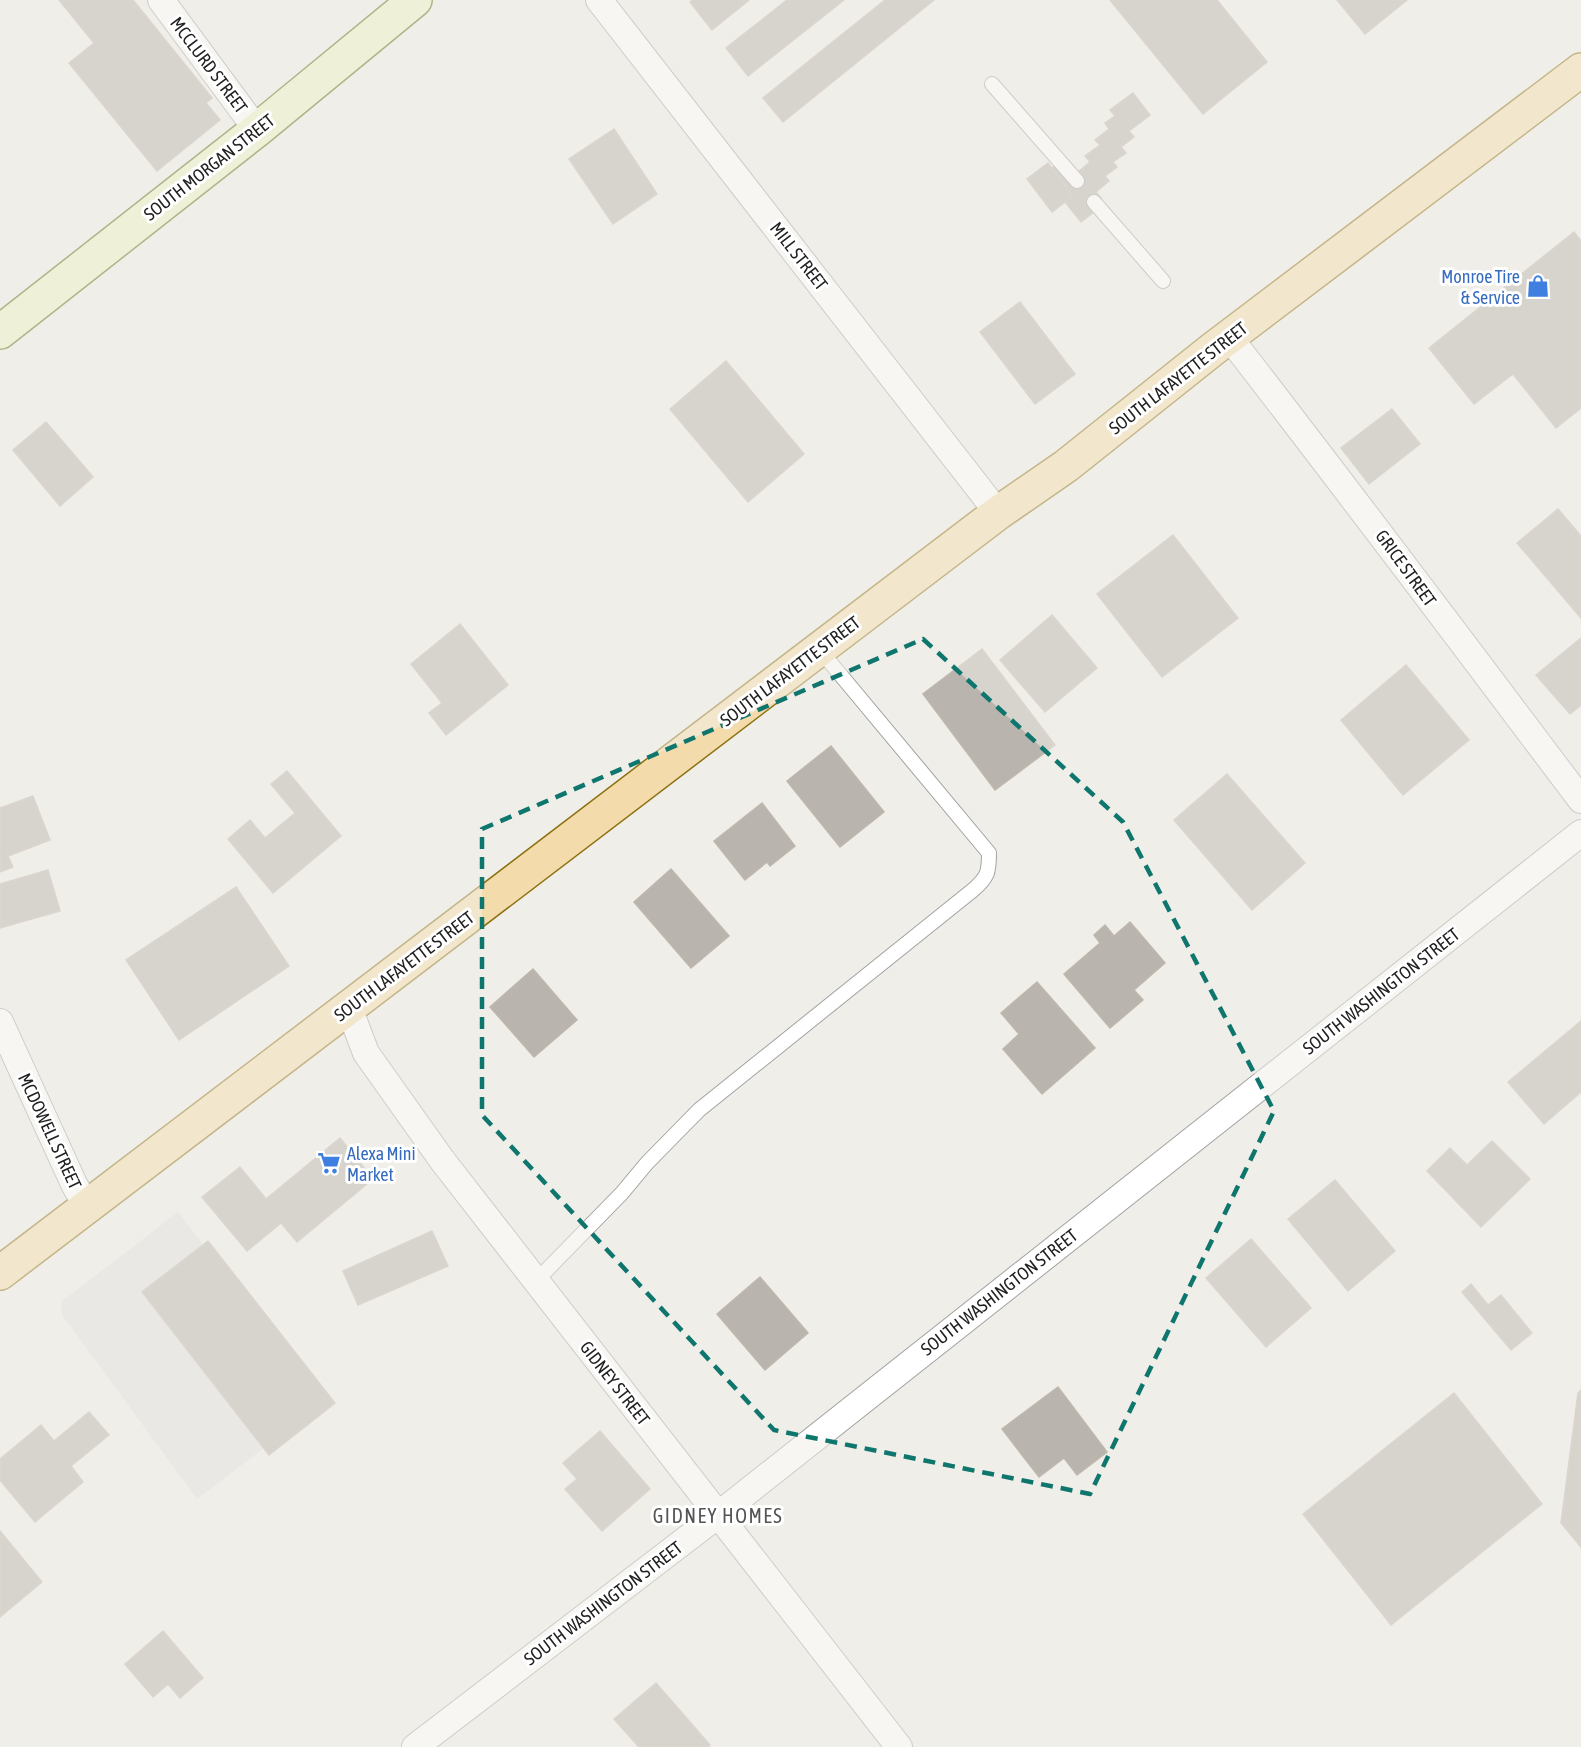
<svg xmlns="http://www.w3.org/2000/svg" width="1581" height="1747" font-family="'Asap Condensed',sans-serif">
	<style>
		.parking { fill: #e1e1e1 }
		.building { fill: #b9b4ae; stroke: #c0b7ac; stroke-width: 1.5 }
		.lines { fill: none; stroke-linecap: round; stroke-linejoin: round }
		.lane-casing { stroke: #a2a2a2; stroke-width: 16 }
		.street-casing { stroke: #a2a2a2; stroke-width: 28 }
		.secondary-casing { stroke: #5b6f11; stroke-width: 36 }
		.primary-casing { stroke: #8d7010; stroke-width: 36 }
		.lane { stroke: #fff; stroke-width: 14 }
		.street { stroke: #fff; stroke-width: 26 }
		.secondary { stroke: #ecf4c3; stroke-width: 33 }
		.primary { stroke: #f3dbab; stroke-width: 33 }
		.marked { fill: none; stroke: #0f766e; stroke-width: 4.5; stroke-dasharray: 12 8; stroke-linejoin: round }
		.labels { text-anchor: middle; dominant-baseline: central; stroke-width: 6; stroke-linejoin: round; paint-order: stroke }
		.street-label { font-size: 18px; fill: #212121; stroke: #fff }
		.shop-label { font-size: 18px; fill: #366cbe; stroke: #fff; text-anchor: end }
		.neighbourhood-label { font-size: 20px; letter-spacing: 1.5px; fill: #545454; stroke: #fff }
	</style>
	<rect width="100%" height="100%" fill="#f0eee9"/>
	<polygon class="parking" points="178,1212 203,1244 142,1292 264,1448 197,1499 62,1315 61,1302"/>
	<g class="building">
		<polygon points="59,0 133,0 212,98 206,103 220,120 157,171 69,63 94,43"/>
		<polygon points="693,0 749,0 712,30 690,2"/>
		<polygon points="787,0 844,0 748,76 726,48"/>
		<polygon points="885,0 934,0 783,122 763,98"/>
		<polygon points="1110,0 1217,0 1267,62 1203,114"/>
		<polygon points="1337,0 1407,0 1365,34"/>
		<polygon points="1133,93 1150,115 1129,131 1134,137 1121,147 1126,153 1113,162 1117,167 1105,176 1109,181 1096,192 1101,198 1089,206 1094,212 1081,222 1065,202 1073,196 1052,168 1057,164 1073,184 1083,176 1079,171 1090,162 1085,156 1100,145 1095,140 1109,129 1105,123 1115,116 1110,110"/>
		<polygon points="614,129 657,194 613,224 569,159"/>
		<polygon points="1048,163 1073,196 1052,212 1027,179"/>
		<polygon points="1574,232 1581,241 1581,408 1556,428 1513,374 1474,404 1429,348"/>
		<polygon points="1020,302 1075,374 1035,404 980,332"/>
		<polygon points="726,361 804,454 748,502 670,409"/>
		<polygon points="1392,409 1420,444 1369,484 1341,448"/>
		<polygon points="46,422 93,477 60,506 13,450"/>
		<polygon points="1558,509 1581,536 1581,618 1517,543"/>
		<polygon points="1173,535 1238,618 1162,677 1097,594"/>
		<polygon points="1052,615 1097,668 1045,712 1000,660"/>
		<polygon points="460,624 508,685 446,735 429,713 442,703 411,664"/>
		<polygon points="1581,638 1581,705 1570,714 1536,675"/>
		<polygon points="982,649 1055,745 995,790 923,694"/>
		<polygon points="1406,665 1469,740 1403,795 1341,720"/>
		<polygon points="831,746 884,812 840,847 787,781"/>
		<polygon points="287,771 341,836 273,893 228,839 250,820 265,838 295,813 271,784"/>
		<polygon points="1227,774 1305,863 1252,910 1174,820"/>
		<polygon points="33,796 50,840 8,856 13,867 0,872 0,808"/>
		<polygon points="762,803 795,846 770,866 767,862 745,880 714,841"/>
		<polygon points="671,869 729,936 691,968 634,902"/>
		<polygon points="48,870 60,911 0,928 0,884"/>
		<polygon points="236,887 289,966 179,1040 126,960"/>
		<polygon points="1130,922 1165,963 1134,990 1143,1000 1110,1028 1064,974 1100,943 1094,935 1105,925 1114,936"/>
		<polygon points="533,969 577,1020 534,1057 490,1007"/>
		<polygon points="1037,982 1095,1048 1042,1094 1003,1049 1019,1034 1001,1013"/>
		<polygon points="1581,1021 1581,1092 1544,1124 1508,1082"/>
		<polygon points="340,1138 373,1179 297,1242 281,1223 247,1251 202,1197 240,1167 266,1199"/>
		<polygon points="1492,1141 1530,1179 1481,1227 1427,1171 1450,1148 1467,1165"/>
		<polygon points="1335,1180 1395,1251 1348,1291 1288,1219"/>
		<polygon points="432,1231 448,1266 358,1305 343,1271"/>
		<polygon points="1251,1239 1311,1308 1266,1347 1206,1278"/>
		<polygon points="208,1241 335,1403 269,1455 142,1292"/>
		<polygon points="760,1277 808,1333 765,1370 717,1314"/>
		<polygon points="1471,1284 1488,1305 1501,1295 1532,1333 1511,1350 1462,1292"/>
		<polygon points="1058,1387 1107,1452 1077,1475 1064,1458 1039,1477 1002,1429"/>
		<polygon points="1581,1390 1581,1547 1561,1523 1578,1393"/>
		<polygon points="1454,1393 1542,1504 1391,1625 1303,1514"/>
		<polygon points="89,1412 109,1435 71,1466 83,1482 35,1522 0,1480 0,1459 41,1425 54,1441"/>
		<polygon points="600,1431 650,1489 602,1531 565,1489 577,1479 563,1463"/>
		<polygon points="0,1531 42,1582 0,1617"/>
		<polygon points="163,1631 203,1678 180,1698 168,1684 153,1697 125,1664"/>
		<polygon points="656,1683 710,1745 708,1747 639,1747 614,1719"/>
	</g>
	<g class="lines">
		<g class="lane-casing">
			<g id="lane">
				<polyline points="992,84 1077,181"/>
				<polyline points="1094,202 1163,281"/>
				<path d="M 536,1281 L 622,1193 L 647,1163 L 699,1110 L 973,890 C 988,877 989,872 989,853 L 819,649"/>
			</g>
		</g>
		<g class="street-casing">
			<g id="street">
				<polyline points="161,0 257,130"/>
				<polyline points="599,0 998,513"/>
				<path d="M 1229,337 C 1348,490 1464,645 1581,800"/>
				<polyline points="349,1008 366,1053 442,1160 899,1747"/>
				<polyline points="0,1022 74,1184 87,1207"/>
				<polyline points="415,1747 718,1515 1581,833"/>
			</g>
		</g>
		<g class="secondary-casing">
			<polyline id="secondary" points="0,332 257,130 415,0"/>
		</g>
		<g class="primary-casing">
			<polyline id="primary" points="0,1273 998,513 1066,466 1213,349 1581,70"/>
		</g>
		<use href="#lane" class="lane"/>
		<use href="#street" class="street"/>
		<use href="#secondary" class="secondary"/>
		<use href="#primary" class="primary"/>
	</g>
	<path d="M0 0H1581V1747H0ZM 923,639 L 1123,822 L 1274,1111 L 1090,1494 L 774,1430 L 482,1115 L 482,829 Z" fill="#f0eee9" fill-opacity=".55" fill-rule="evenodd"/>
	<path class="marked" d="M 923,639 L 1123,822 L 1274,1111 L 1090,1494 L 774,1430 L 482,1115 L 482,829 Z"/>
	<defs>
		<g id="shop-bare" transform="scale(1.8)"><path d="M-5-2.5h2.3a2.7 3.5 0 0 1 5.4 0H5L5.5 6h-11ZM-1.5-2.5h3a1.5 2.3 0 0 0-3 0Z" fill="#3f7fe0" stroke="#fff" stroke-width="2.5" paint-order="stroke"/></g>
		<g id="supermarket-bare" transform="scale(1.8)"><path d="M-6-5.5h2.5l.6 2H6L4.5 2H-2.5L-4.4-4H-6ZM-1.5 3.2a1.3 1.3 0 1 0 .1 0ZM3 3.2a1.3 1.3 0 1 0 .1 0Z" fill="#3f7fe0" stroke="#fff" stroke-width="2.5" paint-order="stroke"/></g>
	</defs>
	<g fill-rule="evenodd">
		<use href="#shop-bare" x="1538" y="286"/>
		<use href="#supermarket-bare" x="329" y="1163"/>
	</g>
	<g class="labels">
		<g class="street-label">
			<text transform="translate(209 65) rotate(53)">MCCLURD STREET</text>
			<text transform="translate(209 167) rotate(-38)">SOUTH MORGAN STREET</text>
			<text transform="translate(799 256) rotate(52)">MILL STREET</text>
			<text transform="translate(1178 378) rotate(-38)">SOUTH LAFAYETTE STREET</text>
			<text transform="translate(1406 568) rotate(54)">GRICE STREET</text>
			<text transform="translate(790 671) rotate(-37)">SOUTH LAFAYETTE STREET</text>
			<text transform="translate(404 966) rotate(-37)">SOUTH LAFAYETTE STREET</text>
			<text transform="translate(1381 991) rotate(-38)">SOUTH WASHINGTON STREET</text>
			<text transform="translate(50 1131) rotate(65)">MCDOWELL STREET</text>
			<text transform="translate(999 1292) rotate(-38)">SOUTH WASHINGTON STREET</text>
			<text transform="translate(615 1383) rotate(52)">GIDNEY STREET</text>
			<text transform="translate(603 1603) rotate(-37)">SOUTH WASHINGTON STREET</text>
		</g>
		<g class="shop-label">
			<text x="1520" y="276">Monroe Tire<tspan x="1520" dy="21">&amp; Service</tspan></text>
			<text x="347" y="1153" text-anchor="start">Alexa Mini<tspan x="347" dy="21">Market</tspan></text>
		</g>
		<g class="neighbourhood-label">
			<text x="718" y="1515">GIDNEY HOMES</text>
		</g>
	</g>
</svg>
